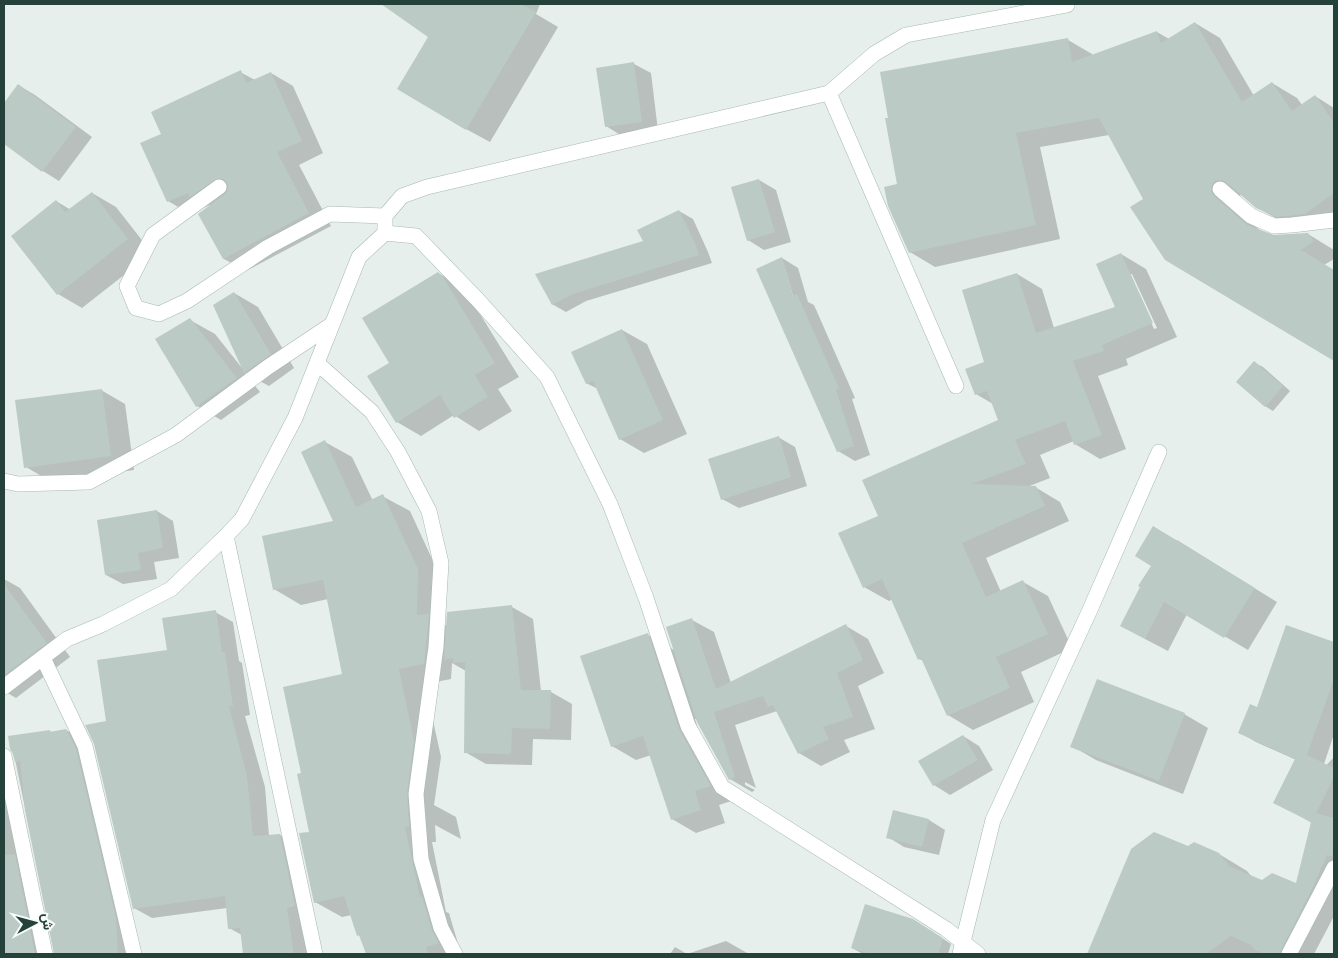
<svg xmlns="http://www.w3.org/2000/svg" width="1338" height="958" font-family="'Fira Sans',Vazirmatn,sans-serif">
	<style>
		.shadow { fill: #0003; fill-rule: evenodd }
		.building { fill: #bbcac4 }
		.lines { fill: none; stroke-linecap: round; stroke-linejoin: round }
		.minor-casing { stroke: #a8b8b2; stroke-width: 16 }
		.minor { stroke: #fff; stroke-width: 15 }
	</style>
	<rect width="100%" height="100%" fill="#e6efeb"/>
	<g class="shadow">
		<polygon points="383,4 540,4 536,14 558,27 490,142 466,129 429,37"/>
		<polygon points="1195,23 1220,38 1254,96 1272,83 1297,98 1302,105 1315,96 1334,108 1334,225 1282,222 1257,207 1242,194 1238,197 1239,212 1262,232 1270,236 1308,234 1334,250 1334,259 1324,265 1334,271 1334,360 1166,259 1144,199 1109,135 1040,147 1060,239 935,267 910,252 898,185 1068,40 1092,54 1093,56 1157,32 1169,39"/>
		<polygon points="634,64 651,73 658,131 622,136 606,126"/>
		<polygon points="240,72 255,80 271,73 293,86 323,153 299,165 331,226 246,271 224,259 210,205 190,214 168,201 162,135"/>
		<polygon points="18,85 35,95 92,137 59,181 43,171 4,142 4,105"/>
		<polygon points="759,180 776,190 791,242 764,250 748,240"/>
		<polygon points="92,193 116,207 152,253 82,308 58,294 56,201 71,210"/>
		<polygon points="679,211 693,219 708,252 712,263 586,301 566,312 552,304 644,241"/>
		<path d="M 1121,254 L 1146,269 L 1177,337 L 1126,359 L 1128,365 L 1098,376 L 1126,449 L 1100,459 L 1075,444 L 1074,441 L 1040,455 L 1050,478 L 1027,487 L 1035,487 L 1060,502 L 1069,521 L 986,558 L 1001,592 L 1023,582 L 1048,596 L 1072,648 L 1021,672 L 1034,702 L 973,730 L 948,715 L 924,661 L 919,659 L 893,599 L 889,601 L 864,587 L 880,517 L 1000,420 L 993,404 L 976,394 L 985,363 L 1017,274 L 1042,289 L 1054,328 L 1117,307 ZM 1130,274 L 1132,274 L 1157,328 L 1154,329 Z"/>
		<polygon points="782,258 798,268 808,302 814,305 855,398 852,399 870,455 855,461 838,451"/>
		<polygon points="438,273 462,287 467,293 519,377 498,389 512,411 479,431 454,415 421,436 397,422 391,363"/>
		<polygon points="234,293 258,307 294,368 269,386 245,373 260,392 221,420 197,406 190,320 215,334 242,368 243,368"/>
		<polygon points="622,330 647,344 687,434 644,453 620,439 598,389 586,383"/>
		<polygon points="1255,363 1263,367 1290,391 1273,411 1265,406"/>
		<polygon points="101,390 125,404 134,470 50,481 26,467"/>
		<polygon points="778,437 795,447 807,486 739,508 722,499"/>
		<polygon points="325,442 352,457 373,501 382,496 410,511 444,585 444,624 448,627 449,613 512,607 533,619 541,691 551,692 572,704 571,740 533,739 532,765 486,764 465,752 466,671 452,663 451,679 425,684 441,757 434,805 456,817 461,839 435,825 436,842 432,842 446,912 449,913 459,947 462,954 367,954 361,937 358,935 352,915 342,917 315,902 311,833 302,774 344,675 328,599 301,605 274,589 335,522"/>
		<polygon points="157,511 173,521 179,558 154,562 157,579 123,584 106,575"/>
		<polygon points="1177,540 1277,602 1248,650 1187,614 1168,651 1145,639 1152,566"/>
		<polygon points="4,579 20,588 70,657 16,698 4,691"/>
		<polygon points="215,612 233,622 239,661 242,663 250,715 245,716 265,787 269,836 280,835 297,846 310,954 245,954 242,935 229,928 227,908 152,918 134,908 107,722 168,651"/>
		<polygon points="692,620 714,632 731,683 846,626 868,639 884,673 858,686 875,729 844,740 850,752 821,766 799,753 777,711 735,725 756,788 745,782 745,785 755,790 752,792 730,779 696,719 695,719 703,744 734,800 719,805 725,823 696,833 672,819 651,755 636,760 612,746 648,635 674,650"/>
		<polygon points="1287,626 1334,643 1334,734 1322,770 1334,757 1334,916 1314,954 1088,954 1132,850 1188,848 1219,854 1247,871 1252,877 1262,882 1297,885 1312,823 1286,808 1321,771 1256,742 1239,732 1258,709"/>
		<polygon points="1184,714 1208,728 1183,794 1096,760 1072,746"/>
		<polygon points="66,730 84,740 135,954 55,954 14,754 49,731 52,732"/>
		<polygon points="963,736 979,746 993,770 950,795 934,785"/>
		<polygon points="4,781 50,954 4,954"/>
		<polygon points="929,820 945,830 939,855 904,847 888,837"/>
		<polygon points="930,930 951,944 948,954 863,954 852,948"/>
		<polygon points="726,941 749,954 687,954"/>
		<polygon points="675,947 687,954 670,954"/>
	</g>
	<g class="building">
		<polygon points="381,4 521,4 536,12 466,130 397,89 428,37"/>
		<polygon points="1195,22 1242,102 1272,82 1292,111 1315,95 1334,123 1334,193 1305,214 1276,217 1256,208 1226,182 1222,180 1217,180 1213,183 1211,188 1211,192 1214,196 1247,225 1274,235 1308,233 1314,241 1301,250 1334,270 1334,361 1165,260 1130,207 1143,199 1099,118 1016,133 1036,225 909,253 888,206 884,187 897,184 885,118 888,118 880,72 1068,38 1072,62 1157,31 1161,43"/>
		<polygon points="634,62 642,122 605,127 596,68"/>
		<polygon points="241,70 246,83 271,72 302,141 277,152 309,213 223,259 198,214 225,194 227,191 228,186 227,182 223,179 218,178 190,197 188,193 167,202 140,143 161,134 151,112"/>
		<polygon points="18,84 76,127 42,172 4,144 4,103"/>
		<polygon points="759,179 775,232 747,241 731,187"/>
		<polygon points="92,192 128,239 57,295 11,236 56,200 65,212"/>
		<polygon points="679,210 695,243 699,255 573,294 552,305 535,274 643,241 637,230"/>
		<polygon points="1121,253 1153,323 1102,345 1104,351 1073,361 1102,435 1074,445 1065,421 1015,440 1026,464 972,484 1036,486 1045,506 962,543 986,597 1023,580 1048,634 996,657 1010,688 947,716 921,658 918,660 882,579 863,588 838,533 878,516 862,480 998,420 987,391 975,395 965,369 984,362 962,290 1017,273 1036,333 1115,307 1096,264"/>
		<polygon points="782,257 793,296 797,294 839,388 836,390 854,446 837,452 756,269"/>
		<polygon points="438,272 443,277 495,363 475,375 488,397 454,418 440,395 396,423 367,376 389,363 362,318"/>
		<polygon points="234,292 271,354 244,373 213,305"/>
		<polygon points="190,318 237,378 196,407 155,339"/>
		<polygon points="622,329 663,420 619,440 593,381 586,384 571,352"/>
		<polygon points="1254,361 1283,386 1265,407 1236,382"/>
		<polygon points="102,389 111,456 24,468 15,400"/>
		<polygon points="779,436 791,477 721,500 708,459"/>
		<polygon points="325,440 356,507 383,494 418,569 417,615 429,614 424,664 399,669 414,741 407,793 409,826 405,827 420,897 422,896 432,931 439,943 426,947 428,954 366,954 359,935 357,936 344,896 314,903 299,833 309,832 297,774 301,773 283,687 342,674 323,580 273,590 262,536 333,521 301,452"/>
		<polygon points="157,510 163,548 138,553 141,570 105,575 97,520"/>
		<polygon points="1153,526 1255,588 1224,638 1164,602 1145,639 1120,626 1140,587 1138,586 1151,566 1135,556"/>
		<polygon points="4,584 47,643 4,675"/>
		<polygon points="512,605 521,690 551,690 550,729 512,728 511,754 464,753 465,662 453,663 453,658 444,660 447,612"/>
		<polygon points="216,610 222,652 225,652 233,706 229,706 247,776 253,836 280,834 295,906 287,908 294,954 243,954 240,928 228,929 225,896 133,909 94,744 85,725 106,721 97,660 167,650 162,618"/>
		<polygon points="692,618 716,689 846,624 863,660 837,673 853,717 823,727 829,739 798,754 773,705 768,707 763,696 714,712 735,777 729,780 697,722 666,627"/>
		<polygon points="1286,625 1334,642 1334,679 1307,755 1334,768 1334,777 1316,813 1334,818 1334,857 1327,855 1312,889 1281,950 1280,954 1266,954 1255,950 1251,945 1231,936 1206,954 1087,954 1131,849 1154,832 1188,846 1194,842 1219,853 1229,866 1262,880 1272,873 1296,883 1311,822 1273,803 1295,759 1238,733 1250,704 1257,707"/>
		<polygon points="648,633 679,729 711,786 695,791 701,810 671,820 643,736 611,747 580,656"/>
		<polygon points="1097,679 1185,713 1159,781 1070,747"/>
		<polygon points="66,729 76,749 116,918 118,954 54,954 25,810 20,761 15,762 13,754 10,749 8,736 50,730 50,732"/>
		<polygon points="963,735 978,760 933,786 918,761"/>
		<polygon points="893,810 929,819 922,847 886,838"/>
		<polygon points="15,854 35,954 4,954 4,855"/>
		<polygon points="865,904 913,919 941,937 943,939 938,954 870,954 851,948"/>
	</g>
	<g class="lines">
		<g class="minor-casing">
			<g id="minor">
				<polyline points="829,93 956,386"/>
				<polyline points="219,187 153,235 127,286 136,308 159,314 187,301 268,247 330,214 385,216"/>
				<polyline points="1220,189 1251,216 1274,226 1292,225 1334,220"/>
				<polyline points="385,233 385,216 402,196 427,187 829,93 874,54 906,35 1067,5"/>
				<polyline points="317,363 372,412 398,452 429,511 441,563 436,647 416,794 421,859 441,928 455,954"/>
				<polyline points="4,481 18,484 89,482 176,435 268,367 331,325"/>
				<polyline points="226,536 315,954"/>
				<polyline points="43,658 85,746 134,954"/>
				<polyline points="4,687 67,639 103,624 171,589 226,536 242,519 295,418 359,257 385,233 416,236 477,299 547,377 610,504 646,598 688,726 722,787 946,929 978,954"/>
				<polyline points="4,756 45,954"/>
				<polyline points="960,954 993,820 1089,612 1159,452"/>
				<polyline points="1289,954 1334,868"/>
			</g>
		</g>
		<use href="#minor" class="minor"/>
	</g>
	<rect width="1338" height="958" fill="none" stroke="#24423a" stroke-width="10"/>
	<g transform="translate(35 923) rotate(84)" stroke="#f7fbf9" stroke-width="4" paint-order="stroke">
	<path d="M0-4L9 19L0 12L-9 19Z" fill="#24423a"/>
	<text y="-8" font-size="14" font-weight="bold" text-anchor="middle" fill="#24423a">ش</text>
	</g>
</svg>
